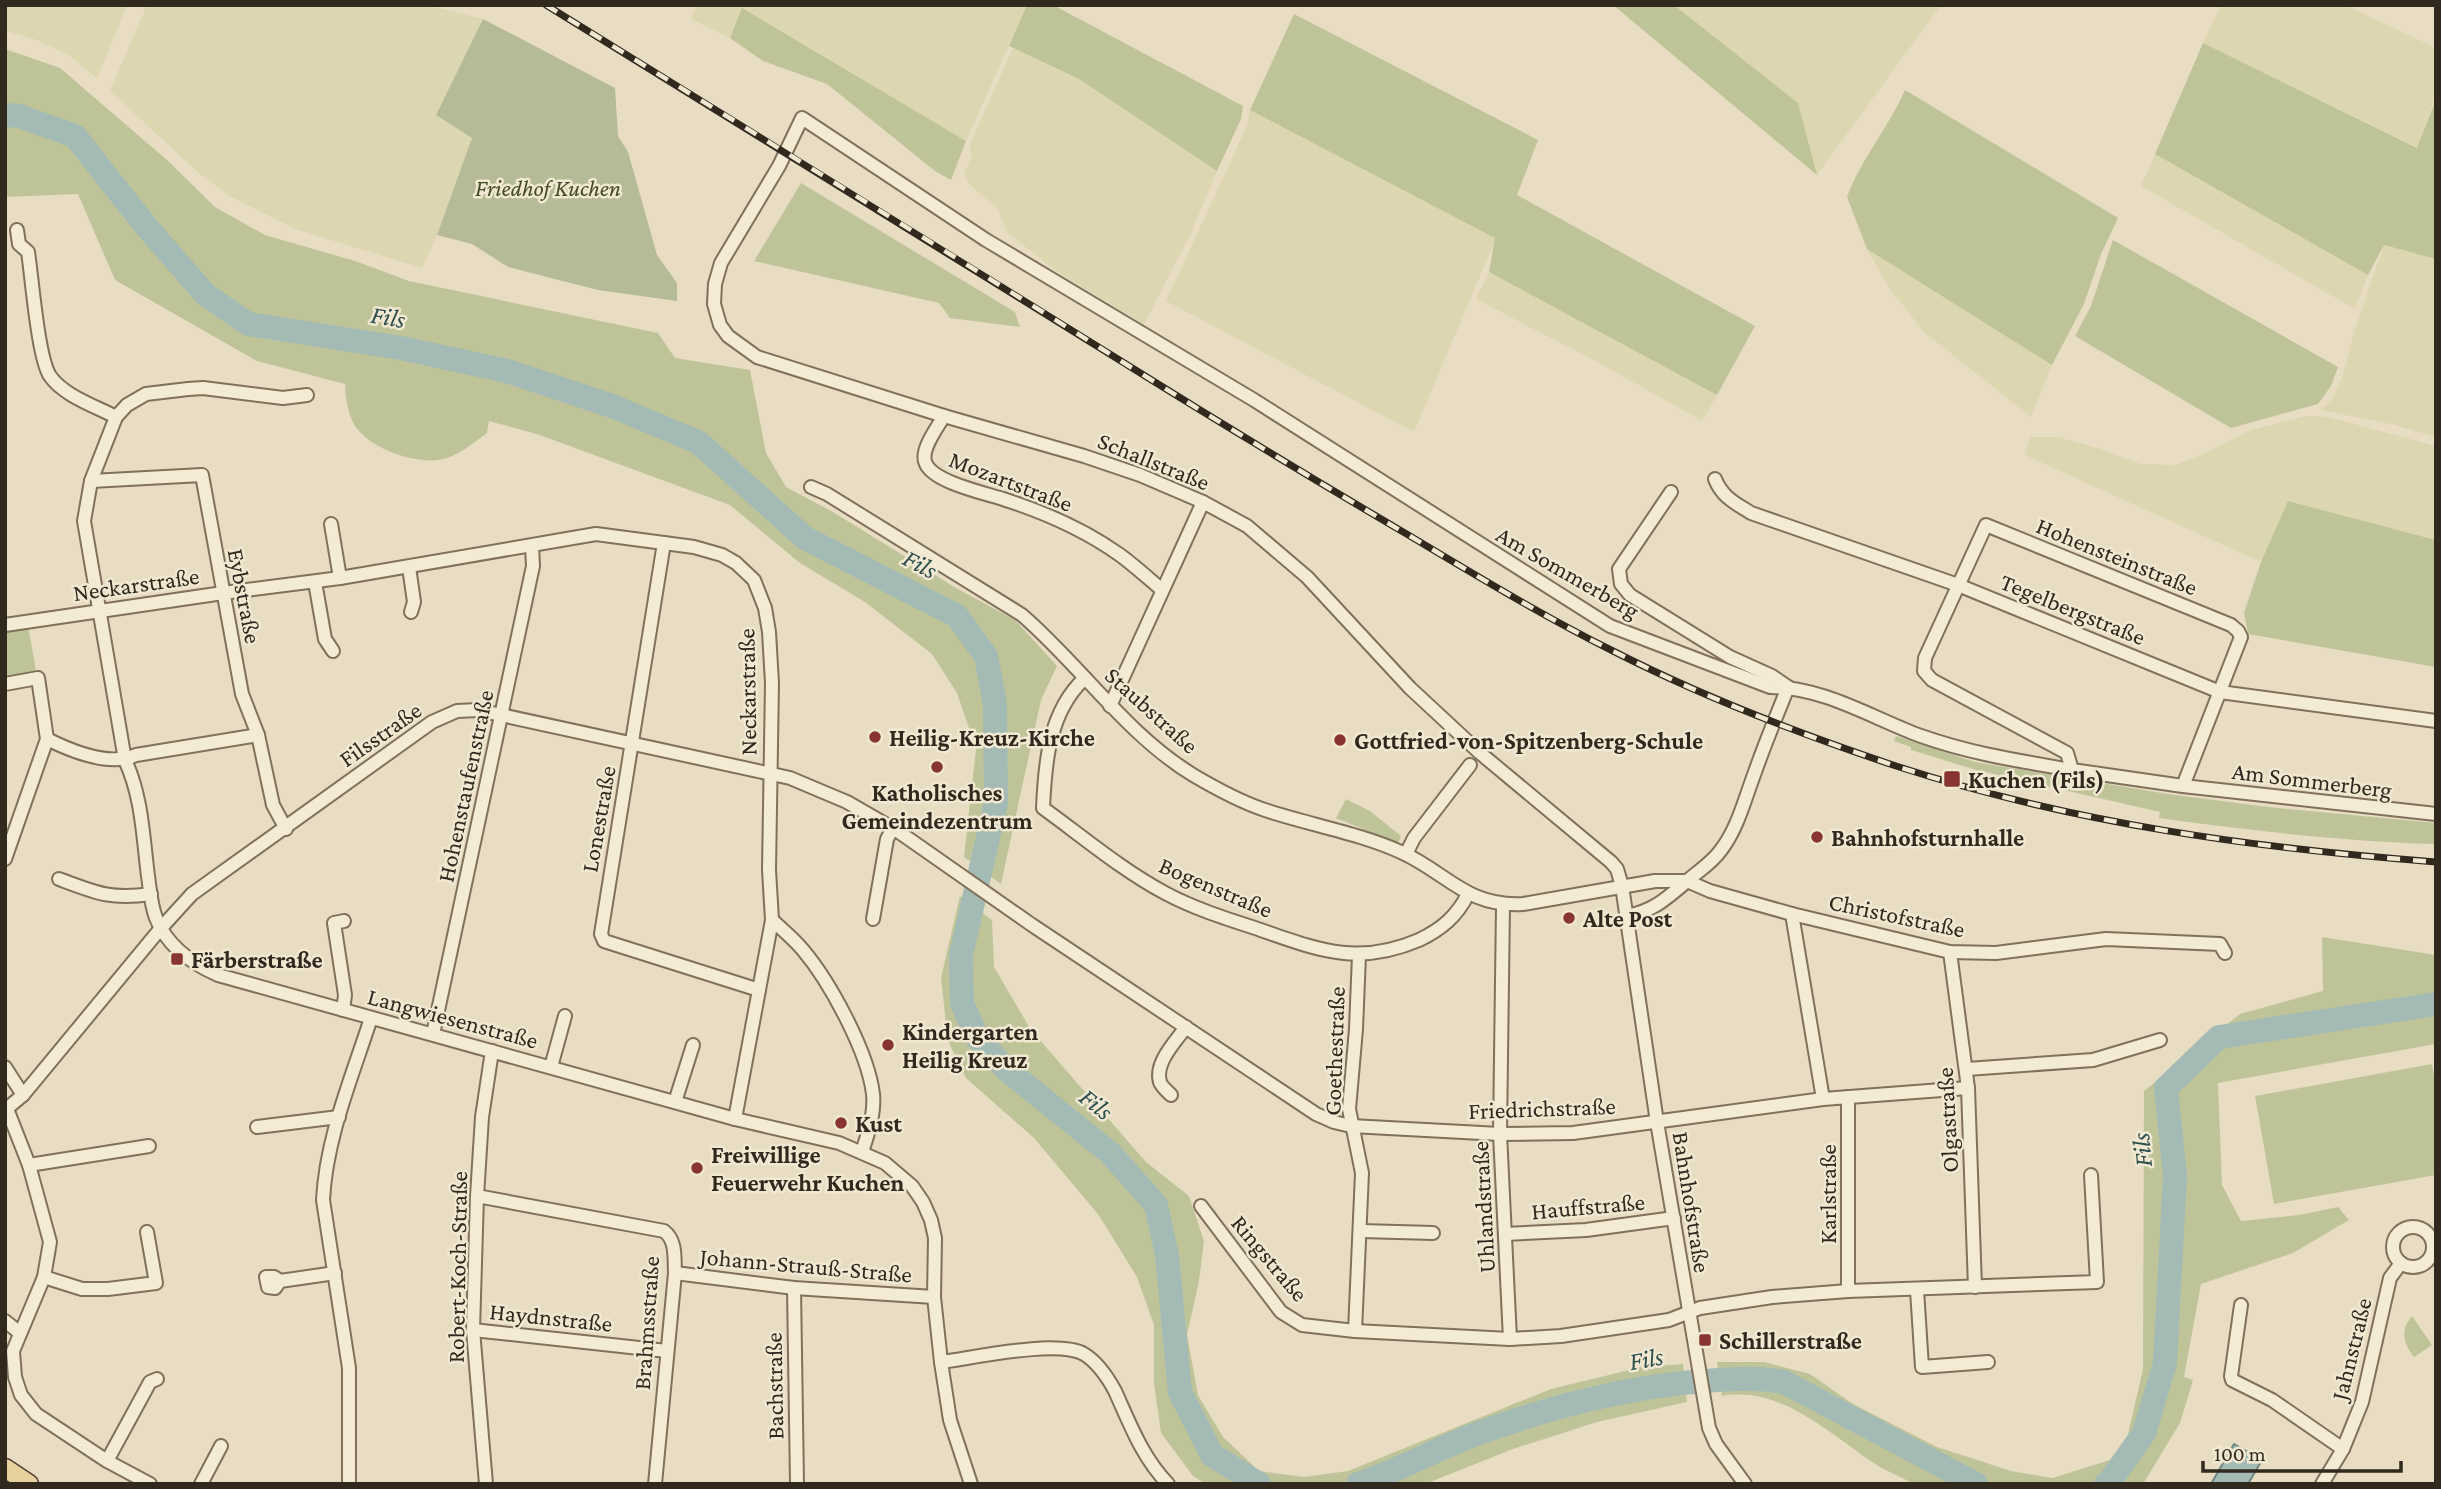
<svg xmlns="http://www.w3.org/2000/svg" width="2441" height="1489" font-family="'Crimson Pro',serif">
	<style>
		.farmland { fill: #dcd6b1 }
		.green { fill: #bec498 }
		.cemetery { fill: #b5ba97 }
		.water { fill: #a4bbb5; stroke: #6d8882; stroke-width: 2 }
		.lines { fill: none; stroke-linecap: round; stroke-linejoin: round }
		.river { stroke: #a4bbb5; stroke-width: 24 }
		.minor-casing { stroke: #80705c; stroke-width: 16 }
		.primary-casing { stroke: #4e3e30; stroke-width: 21 }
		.minor { stroke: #f4ebd5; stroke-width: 12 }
		.primary { stroke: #e7d29e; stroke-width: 18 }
		.rail-casing { stroke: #31281e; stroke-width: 7 }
		.rail { stroke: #f0e8d1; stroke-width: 4.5; stroke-dasharray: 13; stroke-linecap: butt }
		.poi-dot { fill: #873433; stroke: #f0e8d1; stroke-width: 2.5 }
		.labels { text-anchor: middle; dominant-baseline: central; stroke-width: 5; stroke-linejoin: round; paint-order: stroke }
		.park-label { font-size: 24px; font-style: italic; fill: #424b27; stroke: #f0e8d1 }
		.street-label { font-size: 24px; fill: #31281e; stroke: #f0e8d1 }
		.poi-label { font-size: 24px; font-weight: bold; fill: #31281e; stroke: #f0e8d1; text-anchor: start }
		.water-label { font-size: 26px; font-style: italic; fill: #2f4f4e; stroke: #f0e8d1 }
	</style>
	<rect width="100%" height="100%" fill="#e8ddc3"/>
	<g class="farmland">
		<polygon points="5,5 127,5 97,78 67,54 34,39 5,31"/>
		<polygon points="147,5 427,5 483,19 436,115 472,138 437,235 422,268 295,229 229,196 200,174 110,91"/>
		<polygon points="697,5 1027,5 966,141 742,9 730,38 691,19"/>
		<polygon points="1674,5 1938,5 1940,6 1817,175 1798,103"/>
		<polygon points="2221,5 2345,5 2436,48 2436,93 2418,148 2203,43"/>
		<polygon points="1013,48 1079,79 1217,171 1191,233 1144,324 1057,272 1007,232 998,209 970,185 964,174 971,158 970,144"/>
		<polygon points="1250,110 1496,238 1414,432 1166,301 1247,126"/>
		<polygon points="2155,154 2368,275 2355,309 2141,186"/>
		<polygon points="2384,245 2436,259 2436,437 2391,424 2320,410 2331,401 2342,378 2355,330"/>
		<polygon points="1867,249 2052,365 2031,417 1924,332 1890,289"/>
		<polygon points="1489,272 1717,395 1702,421 1605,366 1476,299"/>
		<polygon points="2306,416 2328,417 2436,446 2436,540 2289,501 2261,562 2025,455 2030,437 2058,437 2101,449 2141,464 2176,465 2201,455 2251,430"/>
	</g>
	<g class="green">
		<polygon points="1027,5 1053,5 1243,106 1241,119 1217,171 1079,79 1009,46"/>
		<polygon points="1613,5 1674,5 1798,103 1817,175"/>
		<polygon points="742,8 966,141 951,180 935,171 827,84 763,61 730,38"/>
		<polygon points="1294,14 1538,140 1517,195 1755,326 1717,395 1489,272 1495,238 1250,110"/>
		<polygon points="2203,43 2417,148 2436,99 2436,259 2384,245 2368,275 2155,154"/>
		<path d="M 5,49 L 60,68 L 167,160 L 215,207 L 265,235 L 355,261 L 409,281 L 658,333 L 675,358 L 750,370 L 766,453 L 786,487 L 833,512 L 956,588 L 1015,620 L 1057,666 L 1041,700 L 1001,884 L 964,857 L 976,749 L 957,693 L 932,654 L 865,602 L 800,563 L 730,505 L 537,434 L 489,421 L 487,433 C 473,443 457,457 439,460 C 412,463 371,449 355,426 C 348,415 345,396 345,384 L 257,361 L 115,280 L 78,194 L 5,197 Z"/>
		<path d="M 1905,90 L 2118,218 L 2101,254 L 2084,304 L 2052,365 L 1867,249 L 1847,197 C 1861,159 1889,127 1905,90 Z"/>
		<polygon points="801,183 1015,312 1020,327 950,318 939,303 754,261"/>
		<polygon points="2113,240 2338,367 2331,386 2318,404 2231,428 2075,336 2091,306"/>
		<polygon points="2288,501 2436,540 2436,667 2248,634 2244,613 2261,562"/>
		<polygon points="28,625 36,671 7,676 5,629"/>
		<path d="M 1896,736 L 1975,762 L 2168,794 L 2268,807 L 2436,823 L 2436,844 C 2341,841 2253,831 2159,818 L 2160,812 L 1976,770 L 1911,750 L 1911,747 L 1894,741 Z"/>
		<polygon points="1346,799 1370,811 1401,836 1398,843 1336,818"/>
		<polygon points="960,896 992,920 994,967 1031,1030 1146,1162 1189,1196 1204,1241 1199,1281 1187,1335 1198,1395 1223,1437 1259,1471 1304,1477 1348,1471 1551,1389 1642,1367 1683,1364 1687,1402 1597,1422 1513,1449 1425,1484 1206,1484 1193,1476 1161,1433 1154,1384 1154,1325 1137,1277 1098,1214 1034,1138 966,1078 948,1041 941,978"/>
		<path d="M 2322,937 L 2436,955 L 2436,1044 L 2218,1083 L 2222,1185 L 2241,1221 L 2299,1215 L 2338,1207 L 2349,1220 L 2293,1253 L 2201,1284 L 2184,1377 L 2193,1380 L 2180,1423 L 2143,1484 L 1914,1484 C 1903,1478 1891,1473 1880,1467 C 1832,1437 1783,1385 1722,1396 L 1717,1362 L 1764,1362 L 1810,1374 L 1853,1404 L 1937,1447 L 2011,1471 L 2052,1478 L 2123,1456 L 2143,1369 L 2144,1091 L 2240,1014 L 2323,991 Z"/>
		<polygon points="2432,1064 2436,1087 2436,1175 2274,1204 2255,1096"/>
		<path d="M 2412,1316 L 2432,1345 L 2414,1357 C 2403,1343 2400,1330 2412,1316 Z"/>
	</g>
	<polygon class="cemetery" points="483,19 615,88 618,136 628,152 657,255 677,283 677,301 598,290 508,267 472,244 437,235 472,138 436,115"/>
	<polygon class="water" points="2234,1444 2262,1460 2248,1484 2211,1484"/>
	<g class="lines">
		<g class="river">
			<polyline points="5,115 19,116 75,136 145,225 205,294 248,324 401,348 507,371 612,406 698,442 805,538 957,616 986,656 995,704 996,803 961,955 962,1003 978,1039 1007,1070 1110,1153 1156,1205 1167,1255 1180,1392 1212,1455 1259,1484"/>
			<path d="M 1358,1484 C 1397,1471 1433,1451 1471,1436 C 1546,1408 1625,1387 1704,1381 C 1733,1379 1756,1377 1784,1382 L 1976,1484"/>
			<polyline points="2106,1484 2110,1481 2144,1433 2165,1363 2175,1176 2166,1088 2219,1037 2436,1004"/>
		</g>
		<g class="minor-casing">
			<g id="minor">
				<path d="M 17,230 L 19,244 L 28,252 C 32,278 38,358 50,376 C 64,396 95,406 116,417"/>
				<path d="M 307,395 L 283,398 L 203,388 L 188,389 L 146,394 L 127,405 L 116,417 L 91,481 L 84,521 L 125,760 C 142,796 143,837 148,876 C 150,890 151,905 156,918 C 167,946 193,964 218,975 L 735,1119 L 839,1143 L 885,1163 L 912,1186 L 923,1202 L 931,1220 L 935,1238 L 934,1297 L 941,1362 L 950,1420 L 971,1484"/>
				<path d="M 944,416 C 937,428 919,451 926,464 C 934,482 984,493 1003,499 C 1044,512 1085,530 1120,555 C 1135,566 1148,578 1162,590"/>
				<path d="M 1715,479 C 1722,497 1735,503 1751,513 L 1958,585 L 2220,692 L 2436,721"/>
				<polyline points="91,481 202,475 242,694 258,735 273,805 286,829"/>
				<path d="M 811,487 L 827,494 L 1022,615 C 1081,666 1126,734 1193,775 C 1215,788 1241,802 1265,810 C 1310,825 1360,833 1403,853 C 1448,874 1467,907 1523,904 L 1655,881 L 1687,881 L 1710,891 L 1792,914 L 1950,952 L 1996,953 L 2106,939 L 2220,944 L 2225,953"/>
				<polyline points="1671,492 1619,569 1621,584 1630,595 1730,657 1772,676 1788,687"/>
				<polyline points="331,524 340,578"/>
				<polyline points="664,543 601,934 604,941 759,990"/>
				<polyline points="409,567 414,602 411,612"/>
				<polyline points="315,582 325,639 333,651"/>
				<polyline points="5,625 223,593 340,578 596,534 694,547 722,555 736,563 754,580 765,608 769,632 772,683 769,870 772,920 735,1119"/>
				<path d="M 1085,678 C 1049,711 1045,762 1043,808 C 1083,837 1122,870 1165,893 C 1193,908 1224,918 1255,928 C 1316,949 1356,967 1419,940 C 1442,929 1457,916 1468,894"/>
				<polyline points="5,684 38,678 47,739 5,859"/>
				<polyline points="1110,706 1203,502"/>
				<path d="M 47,739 C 71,751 110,767 136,755 L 258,735"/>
				<polyline points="2183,786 2072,770 2067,753 1932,680 1924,671 1925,658 1986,525 2231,625 2238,631 2241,637 2183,786 2436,814"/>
				<polyline points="1406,854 1414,838 1470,765"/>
				<path d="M 59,879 C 96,893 111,900 151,894"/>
				<polyline points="1503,905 1500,1134 1510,1339"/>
				<polyline points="1792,914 1823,1099"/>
				<path d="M 1627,916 C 1653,911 1666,899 1686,882 C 1698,871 1711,864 1721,850 C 1738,828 1745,798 1755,772 C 1765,743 1777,715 1788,687"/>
				<polyline points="873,919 887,839 893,828"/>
				<path d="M 772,920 C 783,930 794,939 803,950 C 830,982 868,1052 873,1094 C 875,1113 868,1134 862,1152"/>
				<polyline points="1950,952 1968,1088 1975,1287"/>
				<polyline points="343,1010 345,995 334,923 344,921"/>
				<polyline points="433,1034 533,566 532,546"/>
				<polyline points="5,1067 23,1095"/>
				<polyline points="551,1067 565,1016"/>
				<polyline points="1967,1069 2093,1060 2160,1040"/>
				<path d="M 1171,1095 C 1168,1092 1161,1086 1160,1082 C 1154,1063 1176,1041 1186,1027"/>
				<polyline points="675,1102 693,1045"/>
				<polyline points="7,1109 29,1165 50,1242 44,1277 13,1351 15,1377 21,1395 36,1414 107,1461 150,1484"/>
				<polyline points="5,1110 23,1095 161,928 192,894 432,722 457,711 478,710 790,778 847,802 899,832 1032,925 1316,1114 1334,1122 1351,1126 1500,1134 1573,1133 1823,1099 1968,1088"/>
				<polyline points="257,1127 339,1117"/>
				<polyline points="29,1165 149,1146"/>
				<path d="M 477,1196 L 664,1231 C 677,1241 674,1258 675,1273 L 655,1484"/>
				<polyline points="1201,1206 1281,1312 1302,1325 1355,1331 1510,1339 1561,1336 1669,1320 1700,1308 1772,1297 1848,1291 2097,1282 2091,1175"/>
				<circle cx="2413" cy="1247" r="20"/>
				<polyline points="1361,1231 1433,1233"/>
				<polyline points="1505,1234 1586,1230 1674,1218"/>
				<polyline points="675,1273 794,1288 934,1297"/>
				<polyline points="44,1277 82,1289 108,1289 156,1283 147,1232"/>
				<polyline points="280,1281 275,1288 268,1287 266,1277 274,1277 280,1281 335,1273"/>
				<polyline points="794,1288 797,1484"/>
				<polyline points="1917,1290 1922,1367 1988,1362"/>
				<polyline points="1848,1291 1848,1097"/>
				<polyline points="2241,1305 2231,1376 2232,1380 2272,1400 2343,1449"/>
				<polyline points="5,1321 20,1333"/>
				<polyline points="473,1330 667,1351"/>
				<polyline points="1355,1331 1362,1173 1349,1109 1356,1029 1359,955"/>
				<path d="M 941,1362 C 973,1358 1057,1339 1084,1354 C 1097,1362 1108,1378 1115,1391 C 1130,1424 1142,1457 1168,1484"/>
				<polyline points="107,1461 150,1382 157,1379"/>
				<polyline points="201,1484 221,1446"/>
				<path d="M 349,1484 L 349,1368 L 323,1200 C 326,1138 352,1077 371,1018"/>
				<polyline points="486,1484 473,1330 477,1196 482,1117 492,1051"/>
				<path d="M 1745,1484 L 1716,1444 L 1709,1428 L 1657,1122 L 1622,886 L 1617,869 L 1611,862 L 1480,753 L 1410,688 L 1307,577 L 1247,526 L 1203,502 L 1140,475 L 1084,456 L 944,416 L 757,357 L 728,336 L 720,325 L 714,304 L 715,284 L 721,263 L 779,166 L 802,118 L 986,240 L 1254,400 L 1610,626 L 1770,687 C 1824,687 1872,718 1921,736 C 1972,754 2020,761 2072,770"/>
				<polyline points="2322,1484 2343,1449 2362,1402 2390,1278 2401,1263"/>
			</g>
		</g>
		<g class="primary-casing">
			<polyline id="primary" points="5,1468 29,1484"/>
		</g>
		<use href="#minor" class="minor"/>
		<use href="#primary" class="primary"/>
		<g class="rail-casing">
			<path id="rail" d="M 546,5 C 738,123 930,241 1121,361 C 1217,421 1313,479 1410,536 C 1477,576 1543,616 1613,651 C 1703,697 1800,734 1896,766 C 2072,823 2252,848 2436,862"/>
		</g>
		<use href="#rail" class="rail"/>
	</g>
	<g class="poi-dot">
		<circle cx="875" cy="737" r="7"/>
		<circle cx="1340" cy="740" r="7"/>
		<circle cx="937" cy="767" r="7"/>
		<rect x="1943" y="770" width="18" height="18" rx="3.5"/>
		<circle cx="1817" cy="837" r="7"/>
		<circle cx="1569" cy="918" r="7"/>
		<rect x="170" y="952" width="14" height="14" rx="3.5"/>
		<circle cx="888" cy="1045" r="7"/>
		<circle cx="841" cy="1123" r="7"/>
		<circle cx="697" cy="1168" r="7"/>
		<rect x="1698" y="1333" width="14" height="14" rx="3.5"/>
	</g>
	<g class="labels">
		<g class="park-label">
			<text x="548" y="187">Friedhof Kuchen</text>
		</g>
		<g class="street-label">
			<text transform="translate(1154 461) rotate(22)">Schallstraße</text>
			<text transform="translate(1011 481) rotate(21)">Mozartstraße</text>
			<text transform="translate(2117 556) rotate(22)">Hohensteinstraße</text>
			<text transform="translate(1568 572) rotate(30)">Am Sommerberg</text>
			<text transform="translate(136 584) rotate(-8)">Neckarstraße</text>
			<text transform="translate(245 596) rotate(79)">Eybstraße</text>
			<text transform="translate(2073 609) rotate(22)">Tegelbergstraße</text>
			<text transform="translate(747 692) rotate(-91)">Neckarstraße</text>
			<text transform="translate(1152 710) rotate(42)">Staubstraße</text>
			<text transform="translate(380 734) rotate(-35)">Filsstraße</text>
			<text transform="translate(2312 780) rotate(7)">Am Sommerberg</text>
			<text transform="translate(465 786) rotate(-78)">Hohenstaufenstraße</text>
			<text transform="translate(598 819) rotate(-80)">Lonestraße</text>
			<text transform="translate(1216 887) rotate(23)">Bogenstraße</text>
			<text transform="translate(1897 915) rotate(12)">Christofstraße</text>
			<text transform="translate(453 1018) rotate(15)">Langwiesenstraße</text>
			<text transform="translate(1334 1051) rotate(-88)">Goethestraße</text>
			<text transform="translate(1542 1108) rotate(-2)">Friedrichstraße</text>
			<text transform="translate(1947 1120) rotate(-93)">Olgastraße</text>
			<text transform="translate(1827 1194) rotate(-90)">Karlstraße</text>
			<text transform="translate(1692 1202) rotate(81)">Bahnhofstraße</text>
			<text transform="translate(1588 1206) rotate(-5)">Hauffstraße</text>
			<text transform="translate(1483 1207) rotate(-93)">Uhlandstraße</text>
			<text transform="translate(1270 1258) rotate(50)">Ringstraße</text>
			<text transform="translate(806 1265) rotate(5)">Johann-Strauß-Straße</text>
			<text transform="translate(457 1267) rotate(-89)">Robert-Koch-Straße</text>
			<text transform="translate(551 1317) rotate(6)">Haydnstraße</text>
			<text transform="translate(646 1323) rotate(-86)">Brahmsstraße</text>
			<text transform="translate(2351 1349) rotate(-76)">Jahnstraße</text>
			<text transform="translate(774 1386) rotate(-91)">Bachstraße</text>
		</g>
		<g class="poi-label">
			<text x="889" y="737">Heilig-Kreuz-Kirche</text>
			<text x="1354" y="740">Gottfried-von-Spitzenberg-Schule</text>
			<text x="1968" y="779">Kuchen (Fils)</text>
			<text x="937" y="792" text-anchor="middle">Katholisches<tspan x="937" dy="28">Gemeindezentrum</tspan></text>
			<text x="1831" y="837">Bahnhofsturnhalle</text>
			<text x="1583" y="918">Alte Post</text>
			<text x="191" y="959">Färberstraße</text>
			<text x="902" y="1031">Kindergarten<tspan x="902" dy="28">Heilig Kreuz</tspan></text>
			<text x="855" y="1123">Kust</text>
			<text x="711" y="1154">Freiwillige<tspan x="711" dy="28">Feuerwehr Kuchen</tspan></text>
			<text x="1719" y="1340">Schillerstraße</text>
		</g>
		<g class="water-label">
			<text transform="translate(388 317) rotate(10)">Fils</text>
			<text transform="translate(920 564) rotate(28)">Fils</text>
			<text transform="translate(1096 1104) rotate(39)">Fils</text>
			<text transform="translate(2142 1150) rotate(-95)">Fils</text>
			<text transform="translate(1646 1359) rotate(-10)">Fils</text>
		</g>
	</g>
	<rect width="2441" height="1489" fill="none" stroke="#31281e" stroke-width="14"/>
	<path d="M2203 1461v10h198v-10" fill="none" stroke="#31281e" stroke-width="3.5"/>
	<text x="2214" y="1461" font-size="21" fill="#31281e" stroke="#f0e8d1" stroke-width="5" paint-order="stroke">100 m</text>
</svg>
